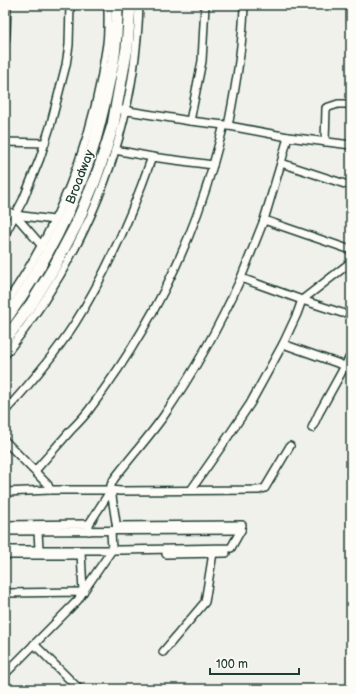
<svg xmlns="http://www.w3.org/2000/svg" width="356" height="694" font-family="'Balsamiq Sans',sans-serif">
	<style>
		.lines { fill: none; stroke-linecap: round; stroke-linejoin: round }
		.street-casing { stroke: #1f3d34; stroke-width: 10 }
		.primary-casing { stroke: #1f3d34; stroke-width: 14 }
		.street { stroke: #fdfcf7; stroke-width: 7 }
		.primary { stroke: #fdfcf7; stroke-width: 11 }
		.labels { text-anchor: middle; dominant-baseline: central; stroke-width: 3; stroke-linejoin: round; paint-order: stroke }
		.street-label { font-size: 13px; fill: #1f3d34; stroke: #fdfcf7 }
	</style>
	<rect width="100%" height="100%" fill="#f0f1eb"/>
	<filter id="ink" filterUnits="userSpaceOnUse"><feTurbulence type="fractalNoise" baseFrequency=".025" numOctaves="2"/><feDisplacementMap in="SourceGraphic" scale="8" xChannelSelector="R" yChannelSelector="G"/><feConvolveMatrix kernelMatrix="1 2 1 2 8 2 1 2 1" color-interpolation-filters="sRGB"/></filter>
	<g filter="url(#ink)">
		<g class="lines">
			<g class="street-casing">
				<g id="street">
					<polyline points="5,42 6,33 7,5"/>
					<polyline points="122,110 190,121 224,125 288,137 351,145"/>
					<polyline points="190,121 202,61 205,5"/>
					<path d="M 228,126 C 236,86 243,46 244,5"/>
					<polyline points="288,137 281,163 264,220 241,278 302,300 342,313"/>
					<polyline points="5,142 45,143"/>
					<polyline points="325,142 326,108 338,104 351,104"/>
					<polyline points="281,163 351,186"/>
					<polyline points="213,165 224,125"/>
					<polyline points="5,210 15,215 54,220"/>
					<polyline points="15,215 42,246"/>
					<polyline points="264,220 351,250"/>
					<polyline points="5,234 23,200 40,158 50,127 66,65 69,45 70,5"/>
					<path d="M 5,305 C 13,293 21,281 28,269 C 68,203 95,127 106,50 C 109,35 108,20 108,5"/>
					<polyline points="283,344 340,364"/>
					<path d="M 5,355 C 86,253 135,136 139,5"/>
					<path d="M 5,411 C 30,384 55,354 75,323 C 108,271 132,214 152,157"/>
					<polyline points="312,428 319,413 351,355"/>
					<polyline points="5,441 48,485 50,490"/>
					<path d="M 35,471 C 47,457 59,444 71,430 C 77,424 84,417 89,410 C 145,336 188,255 213,165 L 152,157 L 115,150"/>
					<path d="M 111,490 L 111,485 L 114,479 C 130,458 148,438 163,417 C 194,372 219,327 241,278"/>
					<polyline points="191,490 221,447 250,404 283,344 297,314 302,300 351,262"/>
					<polyline points="5,492 50,490 111,490 120,491 259,490 265,488 290,446"/>
					<polyline points="5,525 89,524"/>
					<polyline points="117,526 242,525"/>
					<polyline points="5,531 241,530"/>
					<polyline points="38,531 39,549"/>
					<polyline points="89,531 89,524 111,490 117,529"/>
					<polyline points="111,531 112,550 120,550 231,548 241,530"/>
					<polyline points="5,550 112,550 83,592"/>
					<polyline points="81,552 83,592"/>
					<polyline points="166,554 226,553"/>
					<polyline points="5,555 80,555"/>
					<polyline points="5,593 83,592 78,600 5,674"/>
					<polyline points="34,644 79,689"/>
					<polyline points="163,652 205,602 213,553"/>
				</g>
			</g>
			<g class="primary-casing">
				<g id="primary">
					<path d="M 5,320 C 40,271 68,219 88,162 C 96,140 101,118 106,95 C 108,84 111,73 113,62 C 116,43 117,24 117,5"/>
					<polyline points="5,340 32,303 53,269 76,225 95,180 102,160 113,125 116,108 127,48 130,5"/>
				</g>
			</g>
			<use href="#street" class="street"/>
			<use href="#primary" class="primary"/>
		</g>
	</g>
	<g class="labels">
		<g class="street-label">
			<text transform="translate(80 177) rotate(-69)">Broadway</text>
		</g>
	</g>
	<rect width="356" height="694" fill="none" stroke="#fdfcf7" stroke-width="20"/>
	<rect x="10" y="10" width="336" height="674" fill="none" stroke="#1f3d34" stroke-width="1.5" filter="url(#ink)"/>
	<path d="M210 668v6h89v-6" fill="none" stroke="#1f3d34" stroke-width="2"/>
	<text x="216" y="668" font-size="12" fill="#1f3d34" stroke="#fdfcf7" stroke-width="3" paint-order="stroke">100 m</text>
</svg>
